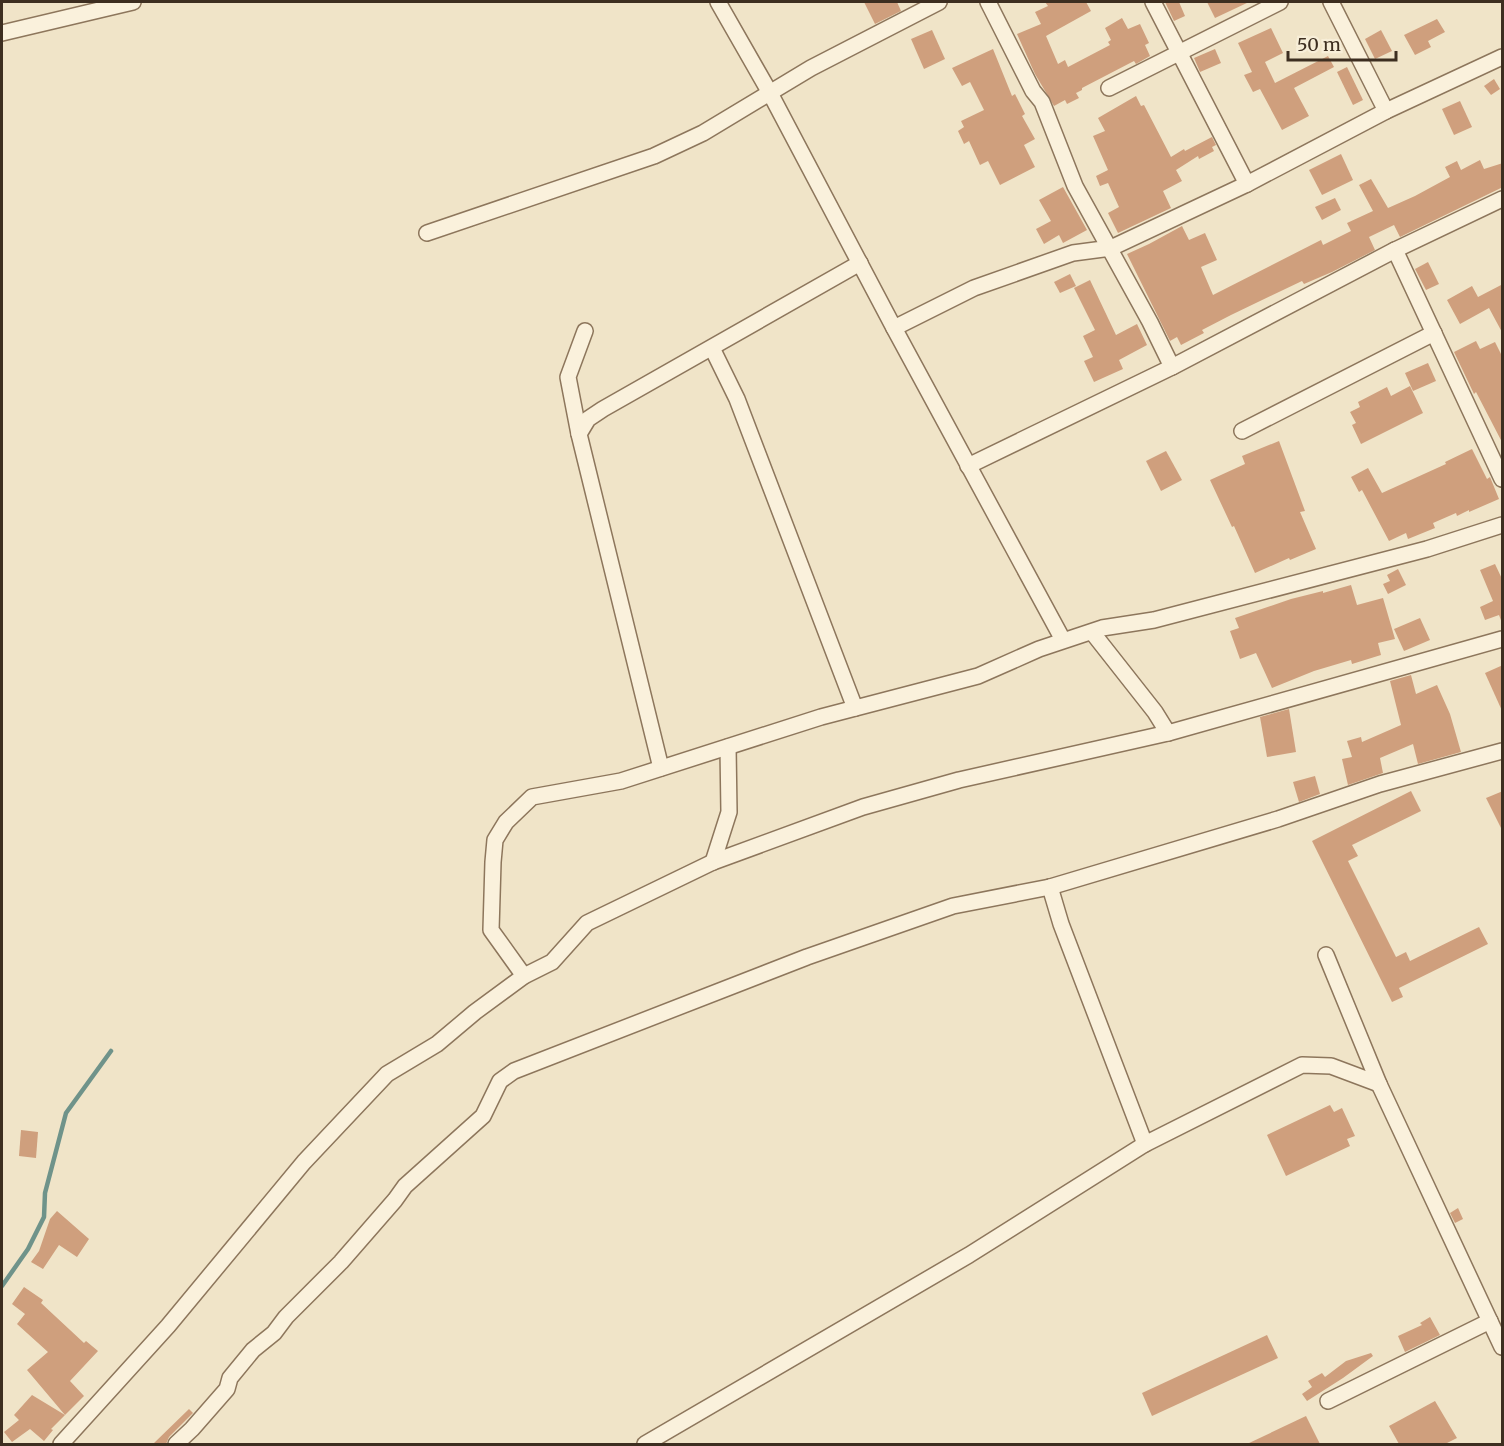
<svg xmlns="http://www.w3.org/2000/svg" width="1504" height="1446" font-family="Merriweather,serif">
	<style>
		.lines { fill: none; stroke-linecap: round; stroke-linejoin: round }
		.stream { stroke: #6f938a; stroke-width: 4.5 }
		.building { fill: #cf9f7d }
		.minor-casing { stroke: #8d765c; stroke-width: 18 }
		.minor { stroke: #faf1dc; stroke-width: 15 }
	</style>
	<rect width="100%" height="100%" fill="#f0e4c8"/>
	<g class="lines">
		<polyline class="stream" points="2,1286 28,1249 44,1217 45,1193 66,1113 111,1051"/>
	</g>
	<g class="building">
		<polygon points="864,2 897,2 901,11 875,24"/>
		<polygon points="1045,2 1086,2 1091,11 1046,36 1058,64 1065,60 1068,67 1110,45 1108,42 1111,40 1105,28 1122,18 1128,29 1140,24 1149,43 1145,45 1150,56 1136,64 1134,61 1082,88 1082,90 1076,93 1079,98 1067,104 1065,100 1054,106 1035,74 1017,34 1041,24 1035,12 1048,6"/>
		<polygon points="1165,2 1179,2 1185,16 1174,21"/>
		<polygon points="1207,2 1249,2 1215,18"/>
		<polygon points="1437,19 1445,32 1428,41 1431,47 1415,55 1404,35"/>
		<polygon points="1271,28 1283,53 1265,62 1275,83 1328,56 1334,67 1294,88 1309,116 1282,130 1260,89 1253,92 1244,75 1252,72 1238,43"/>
		<polygon points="932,30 945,59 924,69 911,39"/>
		<polygon points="1381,30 1392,51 1375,59 1365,39"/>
		<polygon points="993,49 1012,96 1015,94 1025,114 1022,116 1035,139 1024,145 1035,167 1000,185 988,161 980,165 969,141 964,144 958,131 964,127 961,121 984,110 970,82 962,86 952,68"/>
		<polygon points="1215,49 1221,63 1200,72 1194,58"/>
		<polygon points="1347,67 1363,100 1353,105 1337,72"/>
		<polygon points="1494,79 1500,89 1491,95 1484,86"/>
		<polygon points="1136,96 1141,106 1144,105 1171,157 1184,149 1185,151 1212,137 1216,145 1212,147 1214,151 1199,159 1198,156 1176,170 1182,181 1163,191 1171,208 1118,233 1108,213 1119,207 1108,183 1100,186 1096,176 1108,170 1093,136 1105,131 1098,118"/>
		<polygon points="1460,101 1472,127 1454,135 1442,109"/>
		<polygon points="1341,154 1353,180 1322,195 1309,170"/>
		<polygon points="1480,160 1484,169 1503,163 1503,187 1400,237 1394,225 1369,237 1375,250 1332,272 1304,284 1302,281 1231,315 1202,330 1204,333 1181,345 1177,337 1170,341 1127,254 1149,244 1182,226 1189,240 1205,233 1217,260 1201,267 1213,295 1321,240 1323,245 1351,231 1347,223 1373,211 1359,185 1371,179 1388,208 1415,196 1450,177 1445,167 1457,161 1461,170"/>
		<polygon points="1063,187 1087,230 1063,243 1059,235 1044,244 1036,229 1051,221 1039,200"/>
		<polygon points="1335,198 1341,210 1322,220 1315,207"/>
		<polygon points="1428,262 1439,284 1426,290 1415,269"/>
		<polygon points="1070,274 1076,286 1060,293 1054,282"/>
		<polygon points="1090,280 1116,335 1137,324 1147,345 1119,360 1123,369 1094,382 1084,361 1093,357 1083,336 1095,330 1074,288"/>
		<polygon points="1503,284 1503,334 1489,308 1460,324 1447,300 1472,286 1478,297"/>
		<polygon points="1476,341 1480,349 1495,342 1503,358 1503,444 1476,392 1474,394 1454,352"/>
		<polygon points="1428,363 1436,381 1413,391 1405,373"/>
		<polygon points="1410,386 1423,413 1361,444 1352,425 1356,423 1350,412 1360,407 1358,402 1387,387 1391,396"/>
		<polygon points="1279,441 1305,511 1300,512 1316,549 1290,560 1289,558 1255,573 1234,526 1232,527 1210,480 1245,464 1242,456"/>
		<polygon points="1472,449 1487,479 1490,477 1499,499 1469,512 1469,510 1457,516 1456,513 1433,523 1435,528 1408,539 1406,533 1389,541 1362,490 1359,492 1351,477 1368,468 1382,493 1446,464 1445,462"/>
		<polygon points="1166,451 1182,480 1161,491 1146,461"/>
		<polygon points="1495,564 1503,581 1502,623 1499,615 1485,620 1480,607 1493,601 1480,570"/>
		<polygon points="1398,569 1406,585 1388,594 1383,584 1390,581 1387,575"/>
		<polygon points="1351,585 1357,605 1383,598 1395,639 1378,643 1381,655 1352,664 1351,660 1314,671 1272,688 1256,653 1240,659 1230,631 1239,628 1235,618 1291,599 1323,591 1323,593"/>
		<polygon points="1420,618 1430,640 1404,651 1394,629"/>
		<polygon points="1503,665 1503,713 1485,673"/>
		<polygon points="1411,675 1416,694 1437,685 1450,714 1461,752 1418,764 1413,744 1380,758 1383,773 1348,785 1342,759 1352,757 1347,741 1361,737 1362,742 1401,725 1390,681"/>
		<polygon points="1289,709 1296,752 1267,757 1260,717"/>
		<polygon points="1315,776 1320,794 1299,802 1293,782"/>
		<polygon points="1411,791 1421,811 1352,845 1358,856 1348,861 1396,957 1406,952 1410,961 1479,927 1488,944 1399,988 1403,997 1392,1002 1312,841"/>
		<polygon points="1503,791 1503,832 1486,798"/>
		<polygon points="1330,1105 1334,1112 1342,1108 1355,1136 1347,1139 1350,1146 1286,1176 1267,1135"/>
		<polygon points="21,1130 38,1132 36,1158 19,1156"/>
		<polygon points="1458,1208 1463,1219 1455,1223 1450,1213"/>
		<polygon points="57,1211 89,1239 77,1257 59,1245 43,1269 31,1262 39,1251 50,1219"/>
		<polygon points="24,1287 43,1300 41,1303 84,1343 86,1341 98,1351 70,1381 84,1396 65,1415 27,1370 48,1352 17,1324 25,1314 12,1304"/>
		<polygon points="1430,1317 1440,1335 1405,1352 1398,1336 1422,1325 1420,1323"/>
		<polygon points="1267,1335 1278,1358 1152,1416 1142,1393"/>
		<polygon points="1371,1353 1373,1356 1343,1378 1307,1401 1302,1394 1312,1387 1308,1381 1322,1373 1325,1377 1346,1361"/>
		<polygon points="32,1395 65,1415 51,1429 53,1430 44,1441 30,1429 12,1442 4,1432 19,1420 14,1415"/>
		<polygon points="1435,1401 1457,1438 1445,1444 1399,1444 1389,1426"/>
		<polygon points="189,1409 193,1413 169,1437 166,1444 153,1444"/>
		<polygon points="1306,1416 1320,1444 1247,1444"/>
	</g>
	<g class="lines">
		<g class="minor-casing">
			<g id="minor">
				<polyline points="718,2 770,93 894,328 1063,640"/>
				<polyline points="988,2 1033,91 1042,102 1075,186 1150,322 1172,367"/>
				<polyline points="1153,2 1247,184"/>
				<polyline points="1331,2 1386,111"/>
				<polyline points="2,33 133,2"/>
				<polyline points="1109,88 1280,2"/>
				<polyline points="427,233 654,156 703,133 811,68 939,2"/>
				<polyline points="1395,250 1502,479"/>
				<polyline points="894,328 974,288 1073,253 1111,248 1247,184 1386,111 1502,57"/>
				<polyline points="712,348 737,399 855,708"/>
				<polyline points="1242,431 1434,333"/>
				<polyline points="579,434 568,377 585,331"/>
				<polyline points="968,466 1172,367 1395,250 1502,199"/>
				<polyline points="1092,632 1155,712 1168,733"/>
				<polyline points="661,768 579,434 588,419 603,409 860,263"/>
				<polyline points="713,862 729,812 728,747"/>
				<polyline points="1050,887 1061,924 1145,1144"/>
				<polyline points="1326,955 1379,1084 1502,1347"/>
				<polyline points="524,976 491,930 493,862 495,840 506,822 532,797 621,781 821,717 978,676 1039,649 1102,628 1154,620 1427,549 1502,525"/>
				<polyline points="1328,1401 1490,1321"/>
				<polyline points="61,1444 168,1326 304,1162 387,1074 437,1044 475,1012 524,976 552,962 587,923 713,862 863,807 959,780 1168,733 1502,639"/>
				<polyline points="176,1444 192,1429 227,1389 230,1378 253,1350 274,1333 286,1317 341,1262 395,1200 405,1186 483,1116 500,1081 514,1071 807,957 953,906 1050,887 1278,819 1380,784 1502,751"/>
				<polyline points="645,1444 969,1255 1145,1144 1302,1065 1331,1066 1379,1084"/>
			</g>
		</g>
		<use href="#minor" class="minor"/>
	</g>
	<rect width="1504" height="1446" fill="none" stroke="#3d2e20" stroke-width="6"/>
	<path d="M1288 51v9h108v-9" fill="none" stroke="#3d2e20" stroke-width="3"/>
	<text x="1297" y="51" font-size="18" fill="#3d2e20" stroke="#f7eed8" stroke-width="4.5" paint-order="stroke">50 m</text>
</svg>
